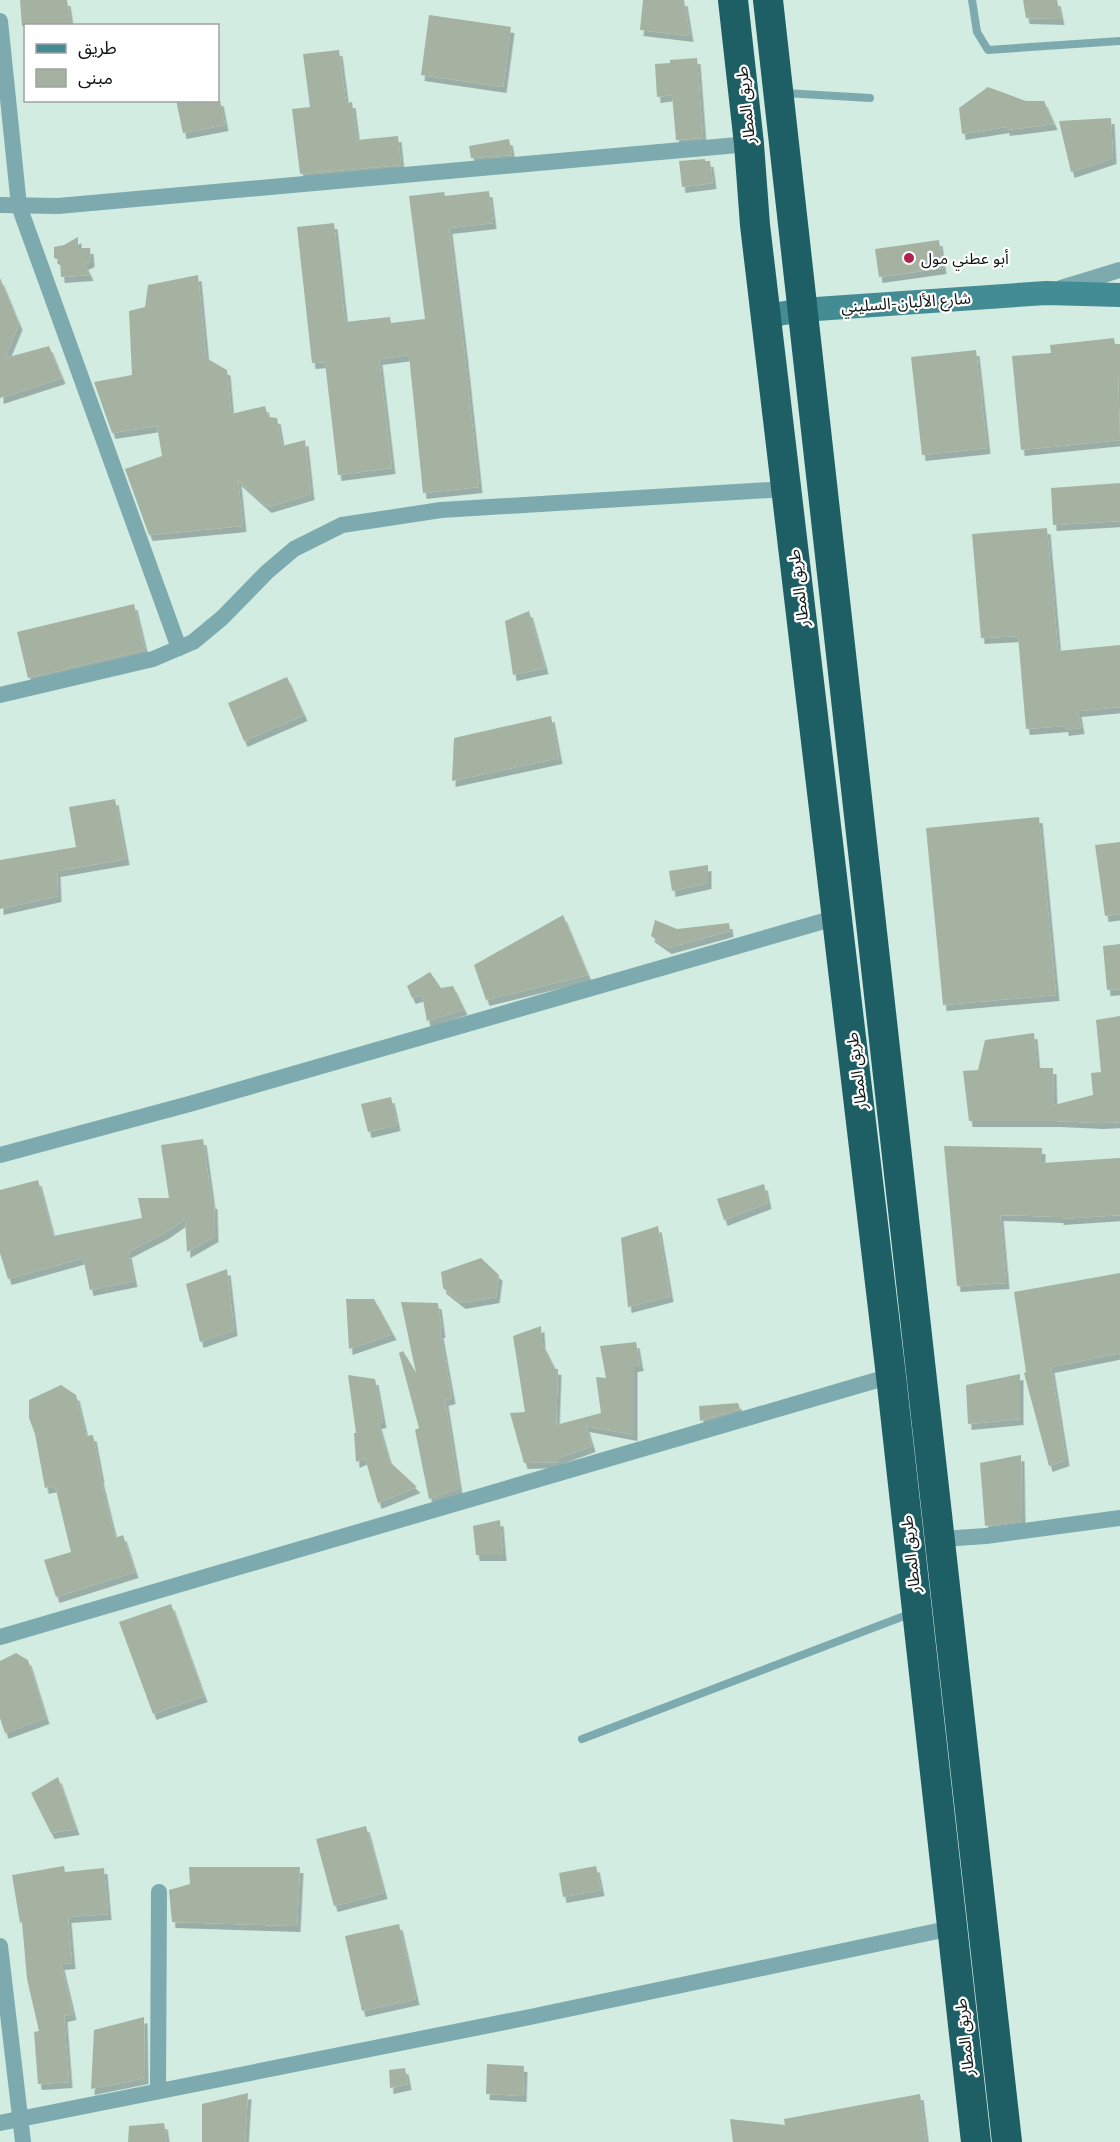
<svg xmlns="http://www.w3.org/2000/svg" width="1120" height="2142" font-family="Mulish,'Noto Sans Arabic',sans-serif">
	<style>
		.building { fill: #a5b2a1; filter: url(#shadow) }
		.lines { fill: none; stroke-linecap: round; stroke-linejoin: round }
		.lane { stroke: #7daaaf; stroke-width: 8 }
		.street { stroke: #7daaaf; stroke-width: 16 }
		.secondary { stroke: #448c94; stroke-width: 24 }
		.highway { stroke: #1e5f65; stroke-width: 30 }
		.poi-dot { fill: #b12050; stroke: #fff; stroke-width: 2 }
		.labels { text-anchor: middle; dominant-baseline: central; stroke-width: 4.5; stroke-linejoin: round; paint-order: stroke }
		.street-label { font-size: 16px; fill: #0d1613; stroke: #fff }
		.poi-label { font-size: 16px; fill: #0d1613; stroke: #fff; text-anchor: start }
	</style>
	<defs>
		<filter id="shadow"><feDropShadow dx="3.5" dy="6" stdDeviation="0" flood-color="#0004"/></filter>
	</defs>
	<rect width="100%" height="100%" fill="#d2ece2"/>
	<g class="building">
		<polygon points="20,0 67,0 71,26 22,26"/>
		<polygon points="643,0 684,0 690,36 640,30"/>
		<polygon points="1023,0 1057,0 1061,19 1026,18"/>
		<polygon points="429,15 511,27 503,87 421,75"/>
		<polygon points="339,50 346,103 352,102 357,140 398,136 401,165 300,174 292,109 310,107 303,54"/>
		<polygon points="697,58 703,138 676,140 672,95 657,97 655,64 670,63 670,60"/>
		<polygon points="988,87 1026,101 1044,101 1054,124 1006,130 1006,127 962,134 959,108"/>
		<polygon points="176,100 220,100 225,125 183,133"/>
		<polygon points="1111,118 1113,158 1071,172 1059,121"/>
		<polygon points="509,139 512,155 471,158 469,146"/>
		<polygon points="705,159 705,161 710,161 713,183 682,187 679,161"/>
		<polygon points="489,191 493,223 449,228 464,349 479,487 423,493 409,355 379,359 392,468 338,475 325,362 312,363 297,227 334,223 345,322 390,317 391,323 425,319 409,196 444,192 445,196"/>
		<polygon points="78,237 78,248 90,248 91,261 85,264 90,275 61,277 60,260 54,258 54,247 64,245"/>
		<polygon points="939,240 943,268 879,277 875,249"/>
		<polygon points="198,275 206,358 227,370 231,414 265,406 268,417 277,418 282,446 305,440 311,494 268,507 238,480 243,526 149,535 125,469 162,456 157,426 112,433 94,382 132,375 129,311 145,307 148,285"/>
		<polygon points="0,278 19,324 5,358 49,346 62,378 0,398"/>
		<polygon points="1114,338 1115,344 1120,344 1120,376 1118,377 1120,440 1021,450 1012,356 1051,353 1050,345"/>
		<polygon points="976,350 987,448 922,455 911,357"/>
		<polygon points="1120,483 1120,521 1053,525 1051,488"/>
		<polygon points="1047,528 1058,651 1120,645 1120,707 1078,711 1081,728 1065,730 1065,726 1026,729 1018,636 981,638 972,534"/>
		<polygon points="134,604 145,650 28,678 17,632"/>
		<polygon points="529,611 545,668 513,675 505,621"/>
		<polygon points="287,677 304,715 244,741 228,703"/>
		<polygon points="551,716 559,758 452,781 454,738"/>
		<polygon points="115,799 126,859 57,871 58,896 0,909 0,860 76,847 69,807"/>
		<polygon points="1039,817 1056,995 943,1005 926,828"/>
		<polygon points="1120,842 1120,914 1105,916 1095,845"/>
		<polygon points="708,865 708,883 672,891 669,871"/>
		<polygon points="563,915 588,975 486,1000 474,965"/>
		<polygon points="655,920 677,929 729,923 730,931 668,948 651,936"/>
		<polygon points="1120,944 1120,989 1107,990 1103,946"/>
		<polygon points="430,972 441,988 453,986 464,1009 427,1021 422,995 412,998 407,986"/>
		<polygon points="1120,1016 1120,1122 1100,1123 1057,1121 969,1121 963,1071 978,1070 985,1040 1034,1033 1037,1068 1053,1068 1054,1105 1093,1095 1091,1073 1101,1072 1096,1020"/>
		<polygon points="391,1097 397,1125 368,1132 361,1104"/>
		<polygon points="203,1139 212,1203 214,1203 215,1236 187,1252 185,1219 165,1233 128,1252 134,1281 90,1290 83,1258 8,1279 0,1253 0,1190 38,1180 53,1236 142,1218 138,1198 169,1198 161,1145"/>
		<polygon points="944,1146 1042,1148 1042,1163 1120,1158 1120,1215 1060,1219 1060,1217 1000,1215 1006,1283 957,1286"/>
		<polygon points="764,1184 768,1203 724,1220 717,1199"/>
		<polygon points="658,1226 670,1296 628,1307 621,1238"/>
		<polygon points="481,1258 499,1275 496,1297 462,1303 443,1288 441,1272"/>
		<polygon points="227,1269 234,1330 200,1342 186,1284"/>
		<polygon points="1120,1273 1120,1353 1051,1367 1066,1460 1049,1466 1024,1373 1026,1372 1014,1292"/>
		<polygon points="346,1299 374,1299 393,1334 349,1349"/>
		<polygon points="401,1302 438,1303 442,1332 440,1332 452,1398 445,1400 459,1488 429,1499 415,1430 419,1428 399,1353 403,1351 416,1373"/>
		<polygon points="541,1326 542,1343 555,1369 558,1369 556,1425 601,1413 596,1377 606,1378 600,1346 636,1342 640,1365 634,1366 634,1435 586,1426 592,1446 559,1458 559,1462 524,1463 510,1413 525,1412 513,1336"/>
		<polygon points="1020,1374 1020,1419 968,1424 966,1385"/>
		<polygon points="348,1375 375,1379 383,1422 378,1423 389,1461 417,1487 378,1503 365,1458 356,1462 354,1433 356,1433"/>
		<polygon points="61,1385 76,1395 86,1436 93,1435 101,1477 100,1477 115,1538 123,1535 135,1572 56,1597 44,1560 71,1552 55,1486 45,1488 35,1434 29,1418 29,1400"/>
		<polygon points="738,1403 740,1409 700,1421 699,1406"/>
		<polygon points="1021,1455 1022,1521 985,1526 980,1463"/>
		<polygon points="500,1520 503,1555 476,1555 473,1526"/>
		<polygon points="171,1604 204,1696 153,1714 119,1622"/>
		<polygon points="16,1653 28,1660 46,1718 5,1733 0,1718 0,1661"/>
		<polygon points="58,1777 76,1829 51,1833 31,1793"/>
		<polygon points="366,1826 384,1893 334,1906 316,1839"/>
		<polygon points="64,1866 65,1872 104,1868 108,1914 68,1917 72,1963 61,1964 73,2014 64,2016 69,2082 38,2084 34,2032 39,2031 27,1979 22,1922 20,1923 12,1875"/>
		<polygon points="596,1866 601,1890 563,1897 559,1873"/>
		<polygon points="189,1867 300,1867 297,1926 172,1922 169,1890 190,1884"/>
		<polygon points="399,1924 416,1999 362,2011 345,1936"/>
		<polygon points="144,2017 145,2078 91,2089 94,2030"/>
		<polygon points="487,2064 524,2066 523,2096 486,2094"/>
		<polygon points="405,2068 408,2084 390,2088 389,2070"/>
		<polygon points="248,2093 245,2142 202,2142 202,2104"/>
		<polygon points="920,2094 926,2142 733,2142 730,2119 785,2125 784,2119"/>
		<polygon points="164,2123 167,2142 128,2142 129,2126"/>
	</g>
	<g class="lines">
		<g class="lane">
			<polyline points="972,0 977,32 988,50 1120,41"/>
			<polyline points="785,93 870,98"/>
			<polyline points="582,1739 912,1613"/>
		</g>
		<g class="street">
			<polyline points="0,21 19,206 179,648"/>
			<polyline points="0,205 58,206 749,144"/>
			<polyline points="1061,288 1120,270"/>
			<polyline points="0,695 153,659 193,642 222,618 267,572 294,549 342,525 441,510 786,489"/>
			<polyline points="0,1155 193,1103 838,917"/>
			<polyline points="941,1539 986,1536 1120,1518"/>
			<polyline points="0,1637 891,1376"/>
			<polyline points="0,1946 23,2142"/>
			<polyline points="158,2091 159,1892"/>
			<polyline points="0,2123 530,2017 952,1928"/>
		</g>
		<polyline class="secondary" points="767,316 802,310 1046,293 1120,295"/>
		<g class="highway">
			<polyline points="733,0 749,144 755,225 891,1376 976,2142"/>
			<polyline points="768,0 1007,2142"/>
		</g>
	</g>
	<circle class="poi-dot" cx="909" cy="258" r="6"/>
	<g class="labels">
		<g class="street-label">
			<text transform="translate(745 105) rotate(-96)">طريق المطار</text>
			<text transform="translate(906 302) rotate(-4)">شارع الألبان-السليني</text>
			<text transform="translate(798 588) rotate(-97)">طريق المطار</text>
			<text transform="translate(856 1071) rotate(-97)">طريق المطار</text>
			<text transform="translate(910 1554) rotate(-96)">طريق المطار</text>
			<text transform="translate(964 2037) rotate(-96)">طريق المطار</text>
		</g>
		<g class="poi-label">
			<text x="921" y="258">أبو عطني مول</text>
		</g>
	</g>
	<rect x="24" y="24" width="195" height="78" fill="#ffffff" stroke="#9ea2a1" stroke-width="1.5"/>
	<rect x="36" y="44" width="30" height="9" fill="#448c94" stroke="#9ea2a1" stroke-width="1.5"/>
	<text x="78" y="54" font-size="18" fill="#0d1613">طريق</text>
	<rect x="36" y="69" width="30" height="18" fill="#a5b2a1" stroke="#9ea2a1" stroke-width="1.5"/>
	<text x="78" y="84" font-size="18" fill="#0d1613">مبنى</text>
</svg>
